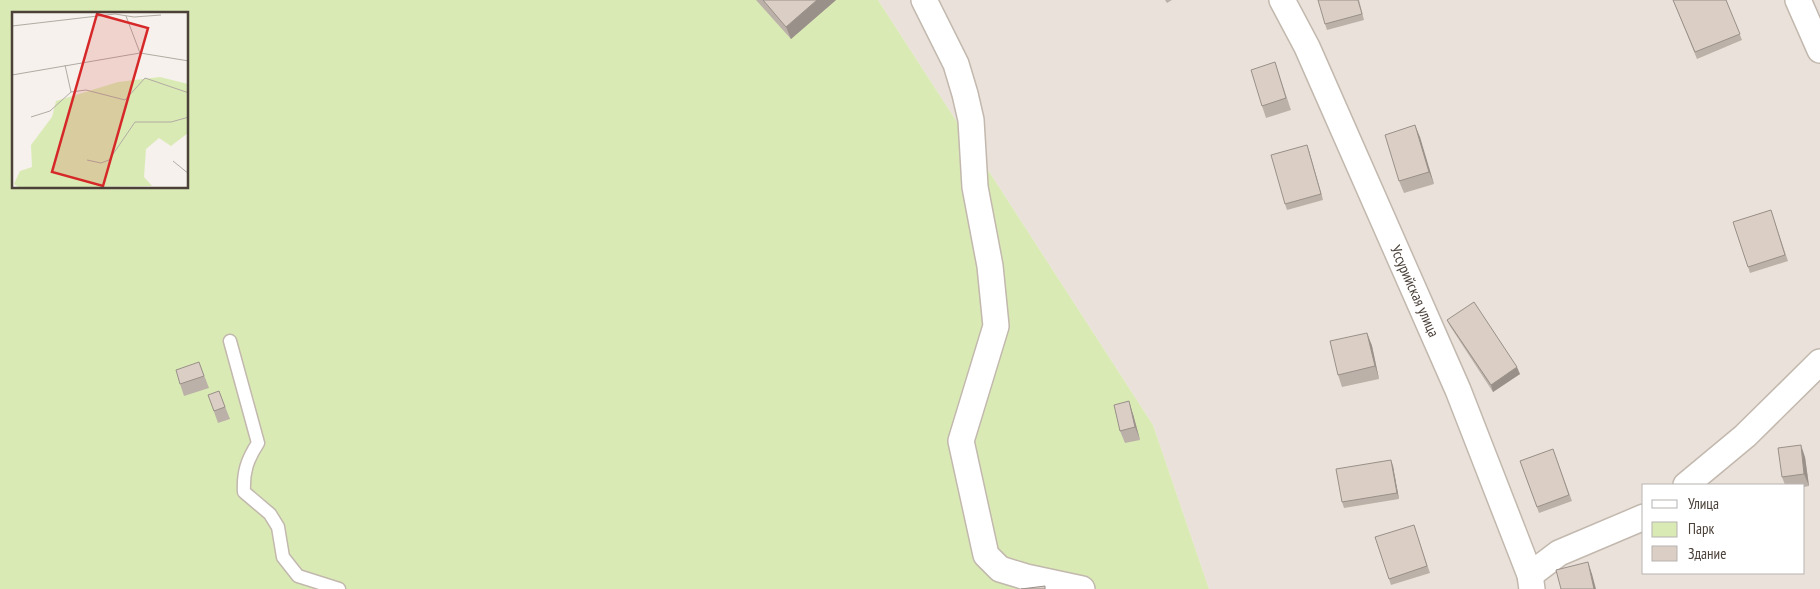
<svg xmlns="http://www.w3.org/2000/svg" width="1820" height="589" font-family="'PT Sans Narrow',sans-serif">
	<style>
		.residential { fill: #eae2da; fill-rule: evenodd }
		.green { fill: #daeab5; fill-rule: evenodd }
		.lines { fill: none; stroke-linecap: round; stroke-linejoin: round }
		.service-casing { stroke: #c2b8ae; stroke-width: 15 }
		.minor-casing { stroke: #c2b8ae; stroke-width: 28 }
		.service { stroke: #fff; stroke-width: 12 }
		.minor { stroke: #fff; stroke-width: 25 }
		.wall { fill: #bcb1a9 }
		.shaded-wall { fill: #999089 }
		.building { fill: #dbcec4; stroke: #999089 }
		.labels { text-anchor: middle; dominant-baseline: central; stroke-width: 4; stroke-linejoin: round; paint-order: stroke }
		.street-label { font-size: 15px; fill: #4b4139; stroke: #fff }
		.inset-road { fill: none; stroke: #b2aba4; stroke-width: 1 }
		.view { fill: #d62828; fill-opacity: 0.15; stroke: #d62828; stroke-width: 2.5 }
		.inset-edge { fill: none; stroke: #4b4139; stroke-width: 2.5 }
	</style>
	<rect width="100%" height="100%" fill="#f6f1ec"/>
	<path class="residential" d="M 878,0 L 1820,0 L 1820,589 L 1209,589 L 1153,425 ZM 1644,485 L 1804,485 L 1804,573 L 1644,573 Z"/>
	<path class="green" d="M 0,0 L 878,0 L 1153,425 L 1209,589 L 0,589 ZM 14,14 L 188,14 L 188,188 L 14,188 Z"/>
	<g class="lines">
		<g class="service-casing">
			<path id="service" d="M 230,341 L 258,443 C 247,460 243,472 244,492 L 270,514 L 278,527 L 283,557 L 298,576 L 339,589"/>
		</g>
		<g class="minor-casing">
			<g id="minor">
				<polyline points="924,0 956,64 965,94 971,120 975,187 990,266 996,326 961,441 986,555 1000,569 1026,577 1082,589"/>
				<polyline points="1282,0 1307,47 1458,390 1530,575 1532,589"/>
				<polyline points="1798,0 1820,50"/>
				<polyline points="1686,485 1745,436 1820,362"/>
				<polyline points="1530,575 1559,553 1644,517"/>
			</g>
		</g>
		<use href="#service" class="service"/>
		<use href="#minor" class="minor"/>
	</g>
	<g class="wall">
		<polygon points="756,0 836,0 791,39"/>
		<polygon points="1165,0 1172,0 1167,3"/>
		<polygon points="1359,0 1364,20 1327,30 1325,24"/>
		<polygon points="1673,0 1726,0 1742,40 1697,59"/>
		<polygon points="1275,62 1291,110 1266,118 1262,106"/>
		<polygon points="1415,125 1434,184 1404,193 1399,181"/>
		<polygon points="1309,151 1323,200 1287,210 1285,204"/>
		<polygon points="1771,210 1788,261 1750,273 1733,222"/>
		<polygon points="1447,320 1520,374 1493,392 1450,326"/>
		<polygon points="1367,333 1372,346 1379,379 1342,387 1338,375"/>
		<polygon points="199,362 209,388 184,396 180,384"/>
		<polygon points="219,391 230,419 218,423 208,395"/>
		<polygon points="1133,414 1140,440 1125,443 1120,431"/>
		<polygon points="1553,449 1572,501 1539,513 1520,461"/>
		<polygon points="1805,457 1809,486 1804,487 1804,485 1785,485 1782,477"/>
		<polygon points="1393,466 1399,499 1344,508 1342,502"/>
		<polygon points="1414,525 1430,573 1391,585 1389,579"/>
	</g>
	<g class="shaded-wall">
		<polygon points="817,0 836,0 791,39 786,27"/>
		<polygon points="1415,125 1420,137 1434,184 1429,172"/>
		<polygon points="1307,145 1309,151 1323,200 1321,194"/>
		<polygon points="1367,333 1372,346 1379,379 1375,366"/>
		<polygon points="1517,367 1520,374 1493,392 1491,385"/>
		<polygon points="1129,401 1133,414 1140,440 1135,427"/>
		<polygon points="1801,445 1805,457 1809,486 1804,474"/>
		<polygon points="1391,460 1393,466 1399,499 1397,493"/>
		<polygon points="1588,562 1592,574 1596,589 1594,589"/>
	</g>
	<g class="building">
		<polygon points="763,0 817,0 786,27"/>
		<polygon points="1318,0 1358,0 1362,14 1325,24"/>
		<polygon points="1673,0 1726,0 1740,34 1695,52"/>
		<polygon points="1275,62 1286,98 1262,106 1251,70"/>
		<polygon points="1415,125 1429,172 1399,181 1385,135"/>
		<polygon points="1307,145 1321,194 1285,204 1271,155"/>
		<polygon points="1771,210 1785,255 1748,267 1733,222"/>
		<polygon points="1474,302 1517,367 1491,385 1447,320"/>
		<polygon points="1367,333 1375,366 1338,375 1330,341"/>
		<polygon points="199,362 204,376 180,384 176,370"/>
		<polygon points="219,391 225,407 214,411 208,395"/>
		<polygon points="1129,401 1135,427 1120,431 1114,405"/>
		<polygon points="1801,445 1804,474 1782,477 1778,448"/>
		<polygon points="1553,449 1569,495 1537,507 1520,461"/>
		<polygon points="1391,460 1397,493 1342,502 1336,469"/>
		<polygon points="1414,525 1427,566 1389,579 1375,537"/>
		<polygon points="1588,562 1594,589 1561,589 1556,570"/>
		<polygon points="1045,586 1045,589 1021,589"/>
	</g>
	<g class="labels">
		<g class="street-label">
			<text transform="translate(1415 291) rotate(66)">Уссурийская улица</text>
		</g>
	</g>
	<g transform="translate(12 12)">
		<rect width="176" height="176" fill="#f6f1ec"/>
		<path d="M 148,65 L 176,72 L 176,121 L 159,134 L 147,126 L 134,137 L 132,165 L 140,174 L 8,176 L 2,172 L 8,159 L 20,155 L 19,133 L 40,105 L 44,89 L 106,70 Z" fill="#daeab5"/>
		<path class="inset-road" d="M 114,4 L 128,41M 0,14 L 103,2 L 122,5 L 149,3M 53,53 L 59,80M 0,63 L 128,41 L 177,49M 19,105 L 38,99 L 59,80 L 74,78 L 113,88 L 133,66 L 177,81M 75,148 L 89,151 L 97,148 L 123,110 L 159,110 L 177,105M 161,149 L 177,162"/>
		<path class="view" d="M 85,2 L 136,16 L 91,174 L 40,160 Z"/>
		<rect width="176" height="176" class="inset-edge"/>
	</g>
	<rect x="1642" y="484" width="162" height="90" fill="#ffffff" stroke="#b7b3b0"/>
	<rect x="1652" y="500" width="25" height="8" fill="#ffffff" stroke="#b7b3b0"/>
	<text x="1688" y="509" font-size="15" fill="#4b4139">Улица</text>
	<rect x="1652" y="522" width="25" height="15" fill="#daeab5" stroke="#b7b3b0"/>
	<text x="1688" y="534" font-size="15" fill="#4b4139">Парк</text>
	<rect x="1652" y="546" width="25" height="15" fill="#dbcec4" stroke="#b7b3b0"/>
	<text x="1688" y="559" font-size="15" fill="#4b4139">Здание</text>
</svg>
